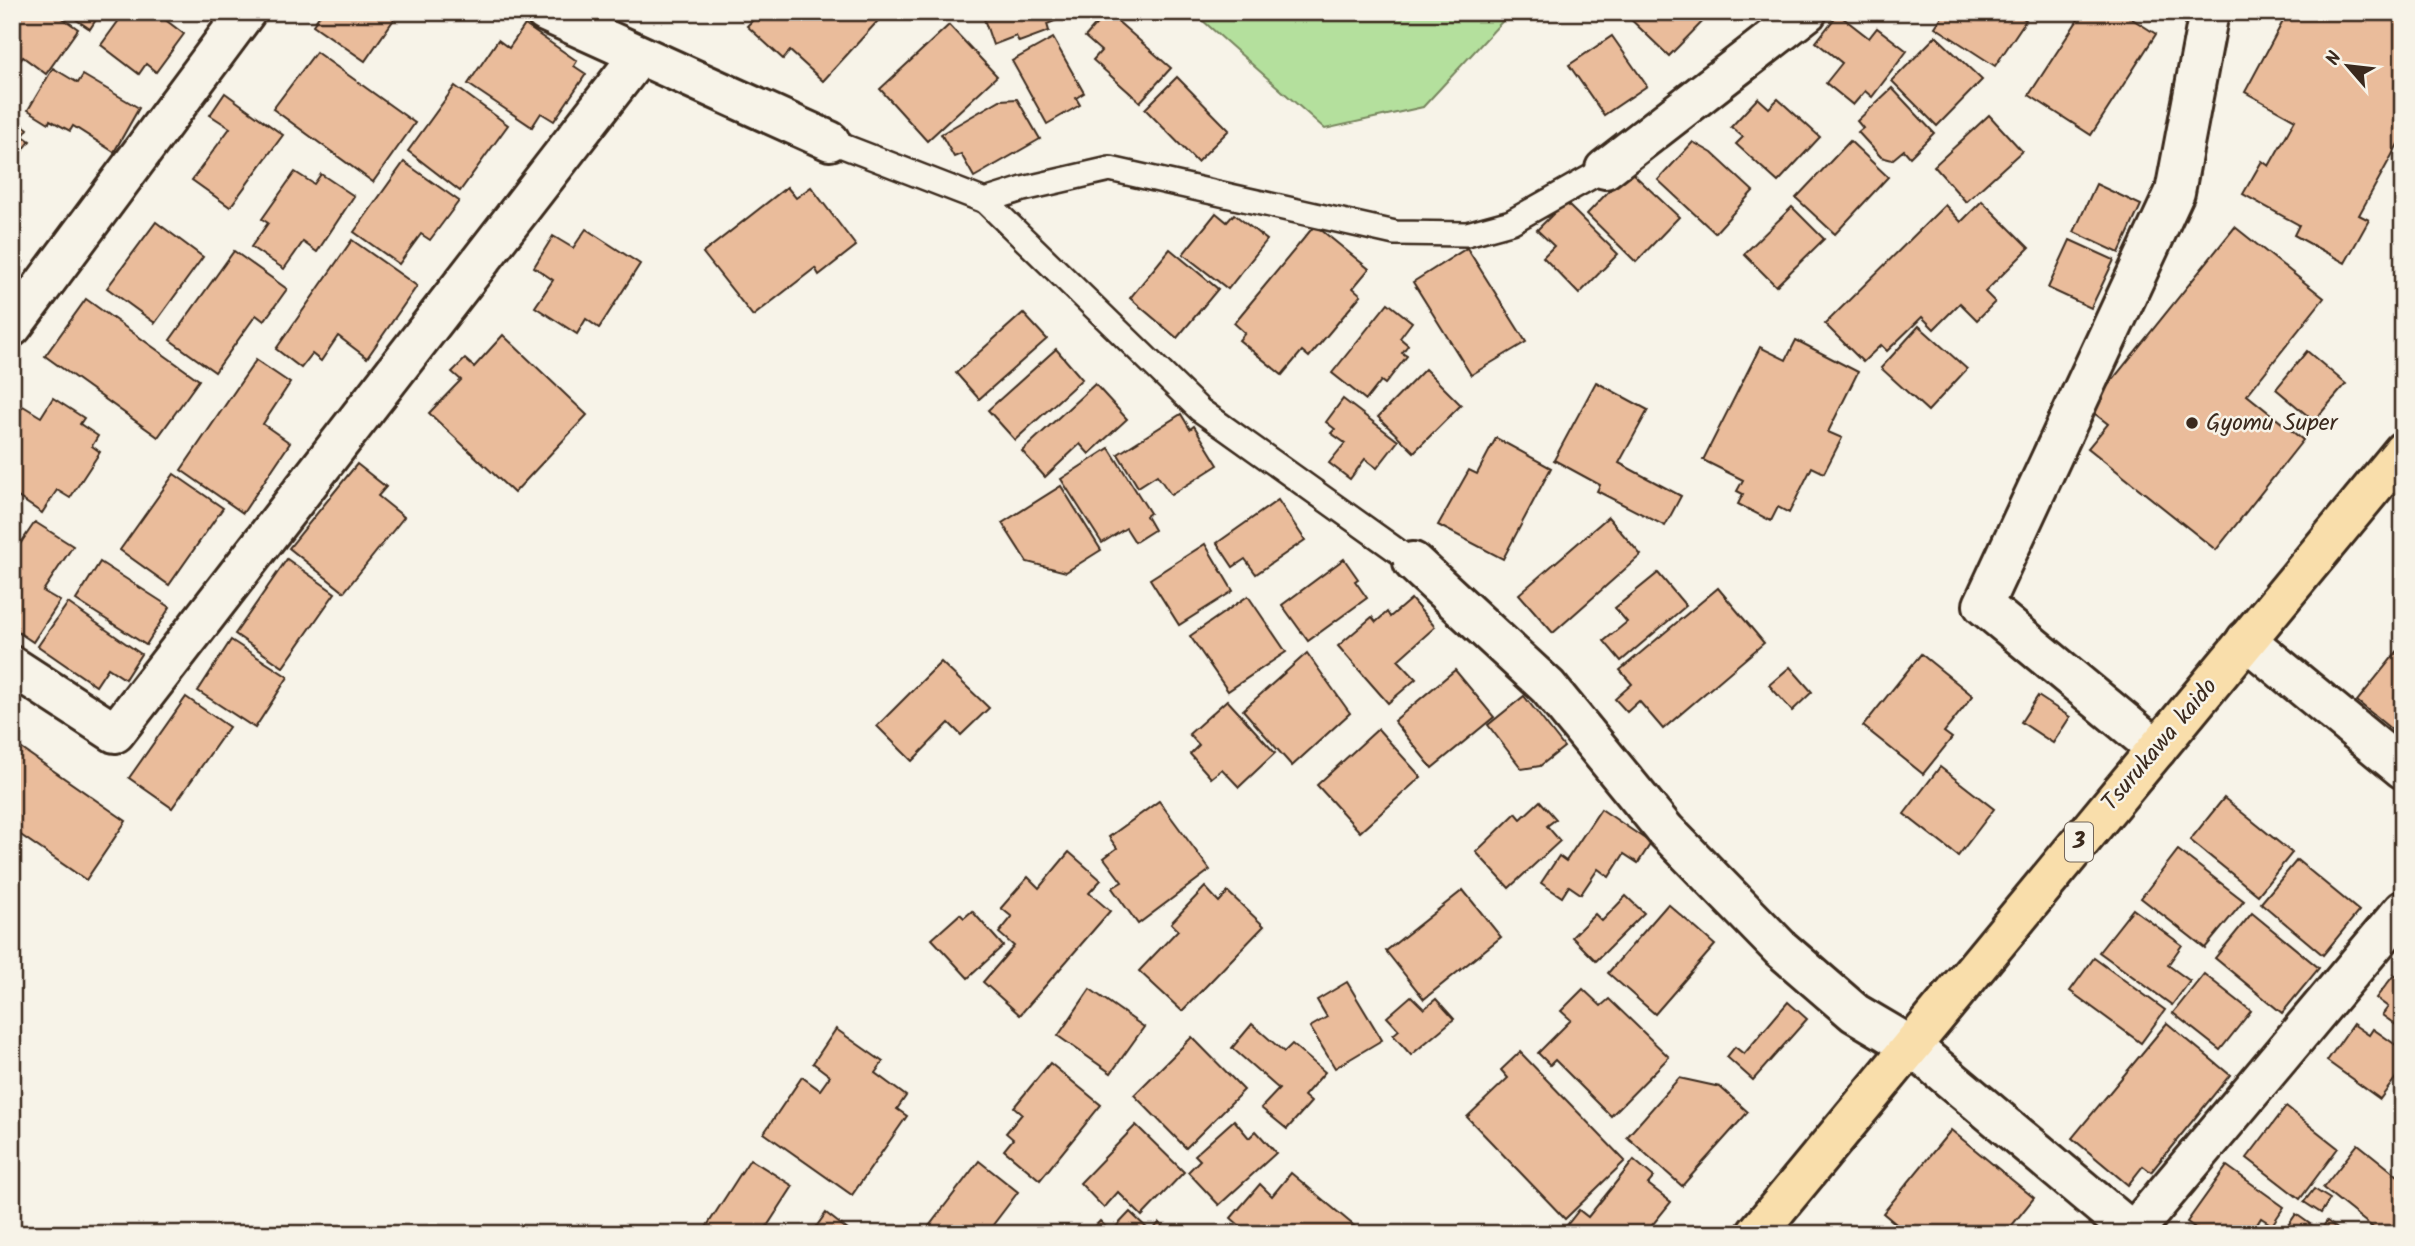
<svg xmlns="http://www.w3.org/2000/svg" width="2415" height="1246" font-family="Kalam,sans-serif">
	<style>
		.green { fill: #b4e09d; stroke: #78855e; stroke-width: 2 }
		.building { fill: #eabc9b; stroke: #3b2a1e; stroke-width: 2 }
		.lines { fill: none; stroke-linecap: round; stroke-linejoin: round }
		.service-casing { stroke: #3b2a1e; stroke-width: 28 }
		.minor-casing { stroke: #3b2a1e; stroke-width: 44 }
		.primary-casing { stroke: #3b2a1e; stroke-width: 44 }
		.service { stroke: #f7f3e8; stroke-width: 23 }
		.minor { stroke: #f7f3e8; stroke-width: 38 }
		.primary { stroke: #f9deab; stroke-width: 38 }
		.poi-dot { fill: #3b2a1e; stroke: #f7f3e8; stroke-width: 2.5 }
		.labels { text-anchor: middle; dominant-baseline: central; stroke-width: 5; stroke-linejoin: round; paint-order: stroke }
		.shield { fill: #f7f3e8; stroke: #73665b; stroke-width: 2 }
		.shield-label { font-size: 23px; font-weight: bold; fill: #3b2a1e }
		.poi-label { font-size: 24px; fill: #3b2a1e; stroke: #f7f3e8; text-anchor: start }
		.street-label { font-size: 24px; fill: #3b2a1e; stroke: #f7f3e8 }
	</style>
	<rect width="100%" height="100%" fill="#f7f3e8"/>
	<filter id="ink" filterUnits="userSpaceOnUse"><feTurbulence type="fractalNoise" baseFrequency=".0143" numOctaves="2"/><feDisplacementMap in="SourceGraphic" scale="14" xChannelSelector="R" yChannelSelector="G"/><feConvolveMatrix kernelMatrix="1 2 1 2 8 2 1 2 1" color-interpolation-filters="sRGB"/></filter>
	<g filter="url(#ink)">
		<polygon class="green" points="1193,12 1511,12 1423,107 1325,129"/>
		<g class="building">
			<polygon points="12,12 54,12 78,29 46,74 23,57 12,72"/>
			<polygon points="65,12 101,12 90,29"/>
			<polygon points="125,12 155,12 184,34 156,72 146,64 139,74 101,45"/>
			<polygon points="322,12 399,12 365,61 313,25"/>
			<polygon points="751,12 886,12 823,81 790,51 783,59 747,26 754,19 750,14"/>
			<polygon points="1001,12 1077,12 1047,24 1049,31 1019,42 1016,36 993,45 984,19"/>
			<polygon points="1107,12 1171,68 1140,102 1093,60 1101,51 1085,37"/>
			<polygon points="1623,12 1712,12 1669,56"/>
			<polygon points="1945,12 2020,12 2018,15 2026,20 1995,66 1935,27"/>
			<polygon points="2083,12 2121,12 2156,34 2091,135 2029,95"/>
			<polygon points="2288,12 2403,12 2403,135 2359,215 2369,220 2345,263 2294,235 2299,225 2243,194 2262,161 2269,166 2295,120 2245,92"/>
			<polygon points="1838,14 1869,38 1877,28 1907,51 1872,97 1865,91 1853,105 1826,83 1842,63 1816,42"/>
			<polygon points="525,25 577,61 574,66 586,74 554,121 541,113 532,127 468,84 498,40 509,48"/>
			<polygon points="949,25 997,76 927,141 880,89"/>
			<polygon points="1612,36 1647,86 1604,115 1569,65"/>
			<polygon points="1936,36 1982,80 1937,126 1892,81"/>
			<polygon points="1053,38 1084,93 1076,98 1080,105 1047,124 1012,61"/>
			<polygon points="316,52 415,123 373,182 273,109"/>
			<polygon points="53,68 78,83 83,75 139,108 114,152 73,126 70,131 50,120 49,123 28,110"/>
			<polygon points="1177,77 1229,130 1197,162 1145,109"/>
			<polygon points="455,86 508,125 460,191 408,151"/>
			<polygon points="1892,88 1934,133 1910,157 1904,150 1892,160 1881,157 1858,132 1863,128 1857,121"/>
			<polygon points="225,93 283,135 230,207 192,180 230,128 210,115"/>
			<polygon points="1758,98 1769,108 1778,99 1820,137 1778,182 1736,144 1743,137 1731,127"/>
			<polygon points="1017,99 1040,139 974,177 961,154 954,157 941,134 1000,100"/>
			<polygon points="1989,115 2022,151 1966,202 1934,166"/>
			<polygon points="12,117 28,129 23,136 30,141 12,165"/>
			<polygon points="1850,141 1888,177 1835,234 1796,198"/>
			<polygon points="1693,142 1712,153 1753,191 1715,233 1658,180"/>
			<polygon points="404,162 459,201 430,240 421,234 399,264 354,232"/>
			<polygon points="1629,170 1679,217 1636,262 1587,214"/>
			<polygon points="295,172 314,184 321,174 354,196 317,252 303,242 284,269 251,247 268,223 262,219"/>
			<polygon points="2096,184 2141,205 2119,253 2074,232"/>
			<polygon points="787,187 796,198 811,187 856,246 819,275 815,268 753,316 703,253"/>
			<polygon points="1982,201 2029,248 1985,292 1995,302 1977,320 1960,303 1934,329 1922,317 1887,351 1881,345 1863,362 1825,324 1945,205 1961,222"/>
			<polygon points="1565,202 1618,254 1579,294 1543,257 1554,246 1537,230"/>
			<polygon points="1792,207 1824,239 1776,286 1744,254"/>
			<polygon points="1216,213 1227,222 1234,214 1267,240 1228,289 1183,254"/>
			<polygon points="156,222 203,257 155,323 107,288"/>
			<polygon points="1315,225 1369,269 1353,288 1361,295 1309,357 1302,351 1282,375 1239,340 1245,333 1234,323"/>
			<polygon points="2235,227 2324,298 2247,395 2303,440 2216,550 2088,448 2108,424 2089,409"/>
			<polygon points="586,229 640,264 599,328 586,319 577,334 535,307 553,280 534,267 553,236 573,248"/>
			<polygon points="352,240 417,286 367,358 338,336 321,361 312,354 301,368 276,349"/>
			<polygon points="2070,240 2114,260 2091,308 2048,288"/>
			<polygon points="1467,248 1526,342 1471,375 1413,282"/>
			<polygon points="1170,249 1218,289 1177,338 1130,298"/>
			<polygon points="234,251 287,289 264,321 256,315 215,372 170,340"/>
			<polygon points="12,254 23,262 12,277"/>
			<polygon points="86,299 199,380 158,437 45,356"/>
			<polygon points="1388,303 1412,322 1400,338 1408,345 1402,353 1407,356 1385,384 1381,381 1366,400 1332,373"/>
			<polygon points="1023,313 1047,339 979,399 956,373"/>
			<polygon points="1919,326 1967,369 1928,411 1881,368"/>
			<polygon points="503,335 587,415 514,493 429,413 461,380 452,372 465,359 474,367"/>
			<polygon points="1796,340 1858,372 1828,432 1842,438 1824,473 1812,467 1789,513 1778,507 1771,521 1738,504 1743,494 1737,491 1743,480 1703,460 1760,347 1786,360"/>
			<polygon points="1056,349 1082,379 1015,440 988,410"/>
			<polygon points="2307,351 2346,384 2314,421 2276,389"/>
			<polygon points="256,360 290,383 263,424 290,443 243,513 181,470"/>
			<polygon points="1425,369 1461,405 1414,452 1378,417"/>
			<polygon points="1596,382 1648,410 1619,463 1681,496 1665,526 1597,491 1600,485 1554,460"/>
			<polygon points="1095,384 1127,419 1089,454 1080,444 1045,477 1022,451"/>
			<polygon points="53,398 84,418 80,424 98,436 92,446 100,452 70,498 57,490 42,513 12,493 12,422 23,406 41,417"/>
			<polygon points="1343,399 1398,441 1377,468 1365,459 1350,479 1329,463 1345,443 1331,433 1335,429 1326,422"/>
			<polygon points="1181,414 1190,429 1194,426 1218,465 1171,495 1157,475 1138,487 1118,454"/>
			<polygon points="1496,438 1551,468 1503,559 1438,525 1469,470 1477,474"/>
			<polygon points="1109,448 1150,513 1146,516 1154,530 1135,542 1126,528 1102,543 1061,479"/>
			<polygon points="357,464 386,487 378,496 404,517 344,592 289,548"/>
			<polygon points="174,474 223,508 169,585 120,550"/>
			<polygon points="1061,486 1101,550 1066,572 1027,562 1002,523"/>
			<polygon points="1278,500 1305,540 1256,574 1245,559 1233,567 1217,543"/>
			<polygon points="1608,517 1641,555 1553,633 1519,594"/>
			<polygon points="35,522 73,546 43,591 60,601 33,642 12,628 12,556"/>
			<polygon points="1205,544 1233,591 1179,625 1150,579"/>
			<polygon points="287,559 335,593 283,667 235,634"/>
			<polygon points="1344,559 1358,579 1355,581 1367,598 1308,641 1282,605"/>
			<polygon points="100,562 170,607 146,645 76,600"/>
			<polygon points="1658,573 1686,606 1621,661 1604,641 1627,622 1615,608"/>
			<polygon points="1718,588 1764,643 1663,729 1639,701 1627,712 1615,699 1632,684 1620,670"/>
			<polygon points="1248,596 1286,652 1228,691 1190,636"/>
			<polygon points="1411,599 1435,627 1398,660 1416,679 1388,703 1338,646 1372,617 1376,622 1387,612 1390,617"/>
			<polygon points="68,603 141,654 125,679 108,668 96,686 38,646"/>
			<polygon points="231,640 288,677 255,728 198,691"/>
			<polygon points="2403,644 2403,739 2357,701"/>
			<polygon points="1307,653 1350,713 1292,766 1243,710"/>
			<polygon points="1921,654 1973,696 1944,732 1952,738 1923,774 1863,726"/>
			<polygon points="941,662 989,708 961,735 949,723 912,761 877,726"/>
			<polygon points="1790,667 1812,692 1792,711 1769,685"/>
			<polygon points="1455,670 1494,717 1432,768 1394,721"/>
			<polygon points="1524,696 1564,747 1540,766 1522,769 1488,725"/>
			<polygon points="2038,696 2070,717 2053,743 2021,722"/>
			<polygon points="186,697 229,727 172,808 129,778"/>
			<polygon points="1227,700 1275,753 1239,787 1222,769 1211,778 1190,754 1199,745 1189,734"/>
			<polygon points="1378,729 1421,777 1360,832 1317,785"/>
			<polygon points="12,742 126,821 86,880 12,829"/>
			<polygon points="1940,767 1994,809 1958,856 1904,814"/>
			<polygon points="2224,798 2292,853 2258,895 2190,840"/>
			<polygon points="1159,801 1210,870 1138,924 1112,888 1122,882 1104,858 1117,848 1109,837"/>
			<polygon points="1540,801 1556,819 1547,826 1560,841 1509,888 1476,852 1516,813 1521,819"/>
			<polygon points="1601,809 1651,843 1638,863 1624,854 1609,877 1598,869 1581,894 1569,886 1562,897 1541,883 1559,856 1566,861"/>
			<polygon points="2178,850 2244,901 2205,948 2141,898"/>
			<polygon points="1069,852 1101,880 1089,893 1110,911 1020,1015 983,982 1014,946 999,933 1012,917 1001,908 1028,877 1039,888"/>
			<polygon points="2297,860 2359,911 2323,955 2261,903"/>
			<polygon points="1205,887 1219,902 1228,892 1264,926 1182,1011 1139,971 1178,930 1171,923"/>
			<polygon points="1463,890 1501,937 1424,999 1386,951"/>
			<polygon points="1626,896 1644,913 1596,961 1572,937 1595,914 1602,921"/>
			<polygon points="1668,904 1715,945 1655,1014 1608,973"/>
			<polygon points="2133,909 2182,945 2168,965 2190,981 2172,1005 2099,952"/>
			<polygon points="972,911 1003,946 968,978 932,939 960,914 964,918"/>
			<polygon points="2252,913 2319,968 2282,1013 2215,958"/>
			<polygon points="2094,958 2165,1010 2141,1043 2070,991"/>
			<polygon points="2204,974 2251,1011 2220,1050 2173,1013"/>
			<polygon points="2394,975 2403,982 2403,1030 2382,1015 2388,1007 2376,998"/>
			<polygon points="1347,982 1382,1040 1335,1068 1310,1027 1327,1017 1317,1000"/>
			<polygon points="1090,989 1144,1027 1111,1073 1058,1036"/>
			<polygon points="1583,989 1601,1006 1609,999 1669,1057 1611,1116 1555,1060 1550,1065 1538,1053 1571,1020 1561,1011"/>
			<polygon points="1411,996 1424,1009 1436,999 1454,1019 1411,1055 1393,1035 1399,1030 1387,1017"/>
			<polygon points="1788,1002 1807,1019 1753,1080 1727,1057 1735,1047 1744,1054"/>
			<polygon points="2167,1023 2230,1075 2151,1172 2143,1166 2128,1185 2072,1138"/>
			<polygon points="1252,1024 1284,1052 1292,1044 1325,1072 1304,1096 1311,1102 1287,1129 1261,1108 1279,1089 1232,1048"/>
			<polygon points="2353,1024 2369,1035 2373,1029 2403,1050 2403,1068 2380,1099 2327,1061"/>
			<polygon points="836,1029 883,1062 875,1073 906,1096 897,1109 907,1116 852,1195 764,1133 802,1077 820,1090 830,1076 813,1063"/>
			<polygon points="1192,1037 1244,1090 1186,1148 1134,1095"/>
			<polygon points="1520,1052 1625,1161 1565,1219 1467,1117 1508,1078 1501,1070"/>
			<polygon points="1050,1063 1101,1105 1040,1180 1004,1150 1013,1139 1006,1133 1022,1114 1014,1107"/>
			<polygon points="1679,1078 1720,1087 1748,1112 1682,1186 1627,1137"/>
			<polygon points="2286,1107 2338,1148 2300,1199 2247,1158"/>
			<polygon points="1234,1120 1249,1138 1256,1131 1276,1153 1219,1205 1188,1172 1200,1160 1195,1155"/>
			<polygon points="1136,1125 1184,1172 1142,1216 1118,1192 1104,1208 1080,1183"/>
			<polygon points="1951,1130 2034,1198 2005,1234 1908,1234 1883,1213"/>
			<polygon points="2358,1144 2403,1180 2403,1234 2381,1234 2323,1188"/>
			<polygon points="750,1159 793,1186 762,1234 713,1234 705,1229"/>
			<polygon points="1634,1160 1654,1177 1648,1184 1671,1202 1645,1234 1560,1234 1579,1210 1588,1217"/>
			<polygon points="979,1161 1018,1192 986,1234 923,1234"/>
			<polygon points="2227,1166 2284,1207 2272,1225 2261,1218 2251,1234 2204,1234 2187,1222"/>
			<polygon points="1291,1173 1364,1234 1249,1234 1231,1218 1260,1184 1272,1196"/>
			<polygon points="2314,1189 2330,1199 2321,1213 2304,1202"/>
			<polygon points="1130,1212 1151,1232 1159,1223 1170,1234 1088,1234 1100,1221 1111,1232"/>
			<polygon points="826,1213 853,1234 811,1234"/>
			<polygon points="2296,1214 2320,1231 2327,1221 2344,1234 2282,1234"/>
		</g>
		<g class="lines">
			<g class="service-casing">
				<g id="service">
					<polyline points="830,141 985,201 1023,189 1110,169 1395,233 1467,234 1511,222 1605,169"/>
					<polyline points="985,201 1200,410 1413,562"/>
				</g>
			</g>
			<g class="minor-casing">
				<g id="minor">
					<polyline points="545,12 830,141"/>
					<polyline points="1605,169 1807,12"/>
					<polyline points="12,327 246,12"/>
					<polyline points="1413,562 1548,687 1665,830 1780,948 1855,1013 1911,1046 2135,1234"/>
					<polyline points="2246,640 2403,769"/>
					<polyline points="12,666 115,733 639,56"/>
					<polyline points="2157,749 1983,605 2175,192 2209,12"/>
					<polyline points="2133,1232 2403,910"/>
				</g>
			</g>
			<g class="primary-casing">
				<polyline id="primary" points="1756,1234 2403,451"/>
			</g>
			<use href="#service" class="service"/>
			<use href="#minor" class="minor"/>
			<use href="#primary" class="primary"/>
		</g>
	</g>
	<circle class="poi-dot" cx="2192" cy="423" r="7"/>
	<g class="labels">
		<rect class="shield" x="2065" y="822.5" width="28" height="39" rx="5"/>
		<g class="shield-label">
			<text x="2079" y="842">3</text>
		</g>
		<g class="poi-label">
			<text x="2206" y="423">Gyomu Super</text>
		</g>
		<g class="street-label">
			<text transform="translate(2160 745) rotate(-50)">Tsurukawa kaido</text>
		</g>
	</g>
	<rect width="2415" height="1246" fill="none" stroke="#f7f3e8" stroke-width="42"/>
	<rect x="21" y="21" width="2373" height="1204" fill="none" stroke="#3b2a1e" stroke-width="2.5" filter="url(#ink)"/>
	<g transform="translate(2348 66) rotate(298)" stroke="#f7f3e8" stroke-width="5" paint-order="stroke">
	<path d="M0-5L12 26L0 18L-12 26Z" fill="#3b2a1e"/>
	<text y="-10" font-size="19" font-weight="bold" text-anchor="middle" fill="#3b2a1e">N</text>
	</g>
</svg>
